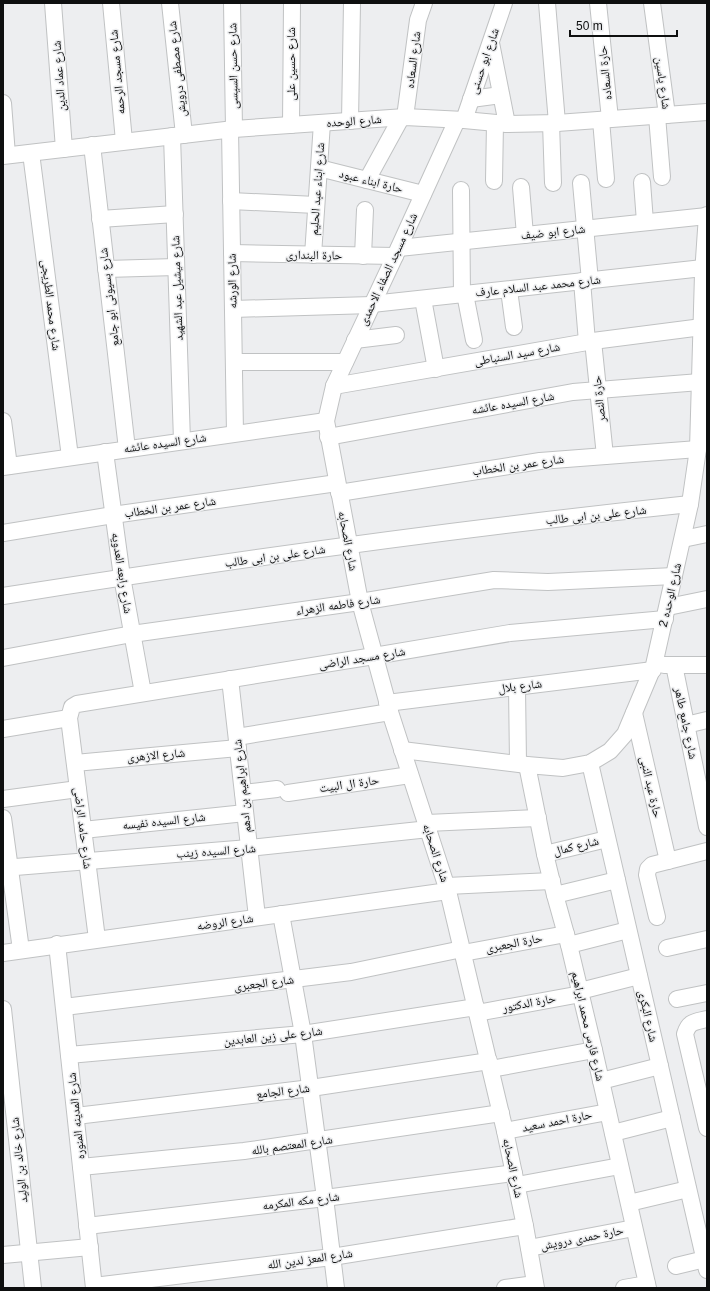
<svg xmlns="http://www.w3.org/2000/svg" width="710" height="1291" font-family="Arial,'Noto Naskh Arabic',sans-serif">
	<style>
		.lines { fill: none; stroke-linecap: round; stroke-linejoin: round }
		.street-casing { stroke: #c0c2c3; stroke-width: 18 }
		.street { stroke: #fff; stroke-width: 16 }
		.labels { text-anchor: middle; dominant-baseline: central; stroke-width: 3; stroke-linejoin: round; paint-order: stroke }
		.street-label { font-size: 12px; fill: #0e0f0f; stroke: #edeef0 }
	</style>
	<rect width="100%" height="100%" fill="#edeef0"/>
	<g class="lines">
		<g class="street-casing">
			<g id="street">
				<polyline points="53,3 64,149"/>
				<polyline points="111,3 124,141"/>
				<polyline points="170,3 184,135"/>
				<polyline points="232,3 234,129"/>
				<polyline points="547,3 557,123"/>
				<polyline points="598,3 610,119"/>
				<polyline points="652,3 667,115"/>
				<polyline points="491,43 507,124"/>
				<polyline points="471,99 501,95"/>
				<polyline points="3,103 7,155"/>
				<polyline points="657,116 662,177"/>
				<polyline points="405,117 418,20 424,3"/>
				<polyline points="457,120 395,256 334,386 326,421 360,602 390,712 448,891 505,1131 525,1226 536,1288"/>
				<polyline points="464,120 504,3"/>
				<polyline points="601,120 606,179"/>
				<polyline points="350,121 352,3"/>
				<polyline points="551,123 553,183"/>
				<polyline points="291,125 292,3"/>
				<polyline points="230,129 235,433"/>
				<polyline points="172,136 182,441"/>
				<polyline points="92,145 127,449"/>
				<polyline points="31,153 70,457"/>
				<polyline points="3,156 234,129 405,117 464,120 507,124 557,123 707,112"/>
				<polyline points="319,168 423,194"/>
				<polyline points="367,180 401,118"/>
				<polyline points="494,181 495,123"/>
				<polyline points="642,182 645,222"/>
				<polyline points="581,183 590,281"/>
				<polyline points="521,187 525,235"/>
				<polyline points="461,190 462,295"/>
				<polyline points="231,201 316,205"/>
				<polyline points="100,219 175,214"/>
				<polyline points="399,248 707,216"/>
				<polyline points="232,253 395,256"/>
				<polyline points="313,255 322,123"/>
				<polyline points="363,256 365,210"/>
				<polyline points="106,269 176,267"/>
				<polyline points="582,281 587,342"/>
				<polyline points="509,290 514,327"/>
				<polyline points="465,294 474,340"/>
				<polyline points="423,299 436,369"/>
				<polyline points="372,304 703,268"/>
				<polyline points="233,309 372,305"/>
				<polyline points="355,340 396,335"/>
				<polyline points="593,341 605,456"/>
				<polyline points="234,362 345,362"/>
				<polyline points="334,386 593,341 702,327"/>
				<polyline points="3,421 9,466"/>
				<polyline points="328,437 573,392 700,382"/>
				<polyline points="105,452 122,577 143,693"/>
				<polyline points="3,467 326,421"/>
				<polyline points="339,493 540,461 698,449"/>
				<polyline points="3,533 113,515 337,483"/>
				<polyline points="683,539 707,534"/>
				<path d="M 3,596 C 231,560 461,528 690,504"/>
				<polyline points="668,607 707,599"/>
				<polyline points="3,658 132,634 360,602 494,580 548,582 674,576"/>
				<polyline points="664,665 707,665"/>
				<polyline points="674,665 707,827"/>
				<polyline points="230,679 257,917"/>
				<polyline points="517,687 518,763"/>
				<polyline points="387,703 653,670"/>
				<polyline points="634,713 668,861"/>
				<polyline points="686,725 707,720"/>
				<polyline points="3,729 69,718"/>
				<polyline points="237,737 390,712"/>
				<polyline points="402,750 527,765 563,768 590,763 610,751 625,734 654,665 690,504 698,449 703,274 707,215"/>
				<polyline points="75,763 238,748"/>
				<polyline points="590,763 707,1270"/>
				<polyline points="527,765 545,854 555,895 569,945 594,1050 648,1288"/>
				<polyline points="243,793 277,789"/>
				<polyline points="288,793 410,775"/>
				<polyline points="3,799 78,789"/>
				<polyline points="3,818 21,950"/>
				<polyline points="427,823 538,818"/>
				<polyline points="83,830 245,813"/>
				<polyline points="545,854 607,839"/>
				<polyline points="3,868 249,848 429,829"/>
				<polyline points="447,886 552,881"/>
				<polyline points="555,895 617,880"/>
				<polyline points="281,914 303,1034 325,1198 336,1288"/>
				<polyline points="657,917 647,875 648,869 652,865 707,851"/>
				<polyline points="97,939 69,718 72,707 77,704 374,656 510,633 665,619"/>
				<polyline points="57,944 94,1288"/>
				<polyline points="569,945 628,930"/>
				<polyline points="667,948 707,939"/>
				<polyline points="3,953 448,891"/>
				<polyline points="463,953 566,934"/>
				<polyline points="580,991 639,976"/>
				<polyline points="677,999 707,993"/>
				<polyline points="64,1007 351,972 462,949"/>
				<polyline points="3,1009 33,1288"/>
				<polyline points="477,1013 581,994"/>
				<path d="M 707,1019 C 695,1022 689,1021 685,1034 L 707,1128"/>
				<polyline points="69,1055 303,1034 476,1007"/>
				<polyline points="491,1069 594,1050"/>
				<polyline points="601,1081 660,1066"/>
				<polyline points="76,1116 311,1088 489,1061"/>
				<polyline points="505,1131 608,1112"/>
				<polyline points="613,1133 672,1118"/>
				<polyline points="81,1167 244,1151 501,1113"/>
				<polyline points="517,1185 620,1166"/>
				<polyline points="629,1203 688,1189"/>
				<polyline points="87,1226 325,1198 514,1173"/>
				<polyline points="529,1248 634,1228"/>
				<polyline points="3,1255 90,1247"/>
				<polyline points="676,1266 705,1259"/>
				<polyline points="94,1286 332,1257 525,1226"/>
				<polyline points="505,1288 535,1284"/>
				<polyline points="624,1288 647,1284"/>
			</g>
		</g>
		<use href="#street" class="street"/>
	</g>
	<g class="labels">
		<g class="street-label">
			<text transform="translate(413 60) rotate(-83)">شارع السعاده</text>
			<text transform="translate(484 61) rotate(-71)">شارع ابو حسنى</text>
			<text transform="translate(291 64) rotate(-90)">شارع حسين على</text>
			<text transform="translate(233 66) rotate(-91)">شارع حسن السيسى</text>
			<text transform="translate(177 69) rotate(-96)">شارع مصطفى درويش</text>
			<text transform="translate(117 72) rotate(-95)">شارع مسجد الرحمه</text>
			<text transform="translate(605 73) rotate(-96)">حارة السعاده</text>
			<text transform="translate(59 76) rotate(-94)">شارع عماد الدين</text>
			<text transform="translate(663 83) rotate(82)">شارع ياسين</text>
			<text transform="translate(354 121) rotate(-4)">شارع الوحده</text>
			<text transform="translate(371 181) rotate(14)">حارة ابناء عبود</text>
			<text transform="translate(317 189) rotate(-86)">شارع ابناء عبد الحليم</text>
			<text transform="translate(553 232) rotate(-6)">شارع ابو ضيف</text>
			<text transform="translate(314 255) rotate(1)">حارة البندارى</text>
			<text transform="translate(388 269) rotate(-65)">شارع مسجد الصفاء الاحمدى</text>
			<text transform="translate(232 281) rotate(-91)">شارع الورشه</text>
			<text transform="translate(538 286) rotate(-6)">شارع محمد عبد السلام عارف</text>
			<text transform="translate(177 288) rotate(-92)">شارع ميشيل عبد الشهيد</text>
			<text transform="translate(109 297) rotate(-97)">شارع بسيونى ابو جامع</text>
			<text transform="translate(51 305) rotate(83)">شارع محمد الطريجى</text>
			<text transform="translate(517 354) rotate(-10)">شارع سيد السنباطى</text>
			<text transform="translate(599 399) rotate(-96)">حارة النصر</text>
			<text transform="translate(513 403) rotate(-10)">شارع السيده عائشه</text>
			<text transform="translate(165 443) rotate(-8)">شارع السيده عائشه</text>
			<text transform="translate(518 465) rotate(-8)">شارع عمر بن الخطاب</text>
			<text transform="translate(170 507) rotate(-8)">شارع عمر بن الخطاب</text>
			<text transform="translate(596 515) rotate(-6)">شارع على بن ابى طالب</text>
			<text transform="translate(348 541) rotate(79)">شارع الصحابه</text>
			<text transform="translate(275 556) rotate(-8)">شارع على بن ابى طالب</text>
			<text transform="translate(122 573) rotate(81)">شارع رابعه العدويه</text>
			<text transform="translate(670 595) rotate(-77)">شارع الوحده 2</text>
			<text transform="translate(338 605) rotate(-8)">شارع فاطمه الزهراء</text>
			<text transform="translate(362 658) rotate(-9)">شارع مسجد الراضى</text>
			<text transform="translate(520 686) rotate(-7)">شارع بلال</text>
			<text transform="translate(686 723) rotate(78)">شارع جامع طاهر</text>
			<text transform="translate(156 755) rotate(-5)">شارع الازهرى</text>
			<text transform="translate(349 784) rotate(-8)">حارة ال البيت</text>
			<text transform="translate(242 786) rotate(-96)">شارع ابراهيم بن ادهم</text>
			<text transform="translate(651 787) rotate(77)">حارة عبد النبى</text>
			<text transform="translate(164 821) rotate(-6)">شارع السيده نفيسه</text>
			<text transform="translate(83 828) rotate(83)">شارع حامد الراضى</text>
			<text transform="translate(576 846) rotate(-14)">شارع كمال</text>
			<text transform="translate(216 851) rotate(-4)">شارع السيده زينب</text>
			<text transform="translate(436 853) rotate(72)">شارع الصحابه</text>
			<text transform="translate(225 922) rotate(-8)">شارع الروضه</text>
			<text transform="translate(514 943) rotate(-11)">حارة الجعبرى</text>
			<text transform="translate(264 983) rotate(-7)">شارع الجعبرى</text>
			<text transform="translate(529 1003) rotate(-11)">حارة الدكتور</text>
			<text transform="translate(648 1016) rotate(77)">شارع البكرى</text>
			<text transform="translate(588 1026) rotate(77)">شارع فارس محمد ابراهيم</text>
			<text transform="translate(273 1036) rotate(-6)">شارع على زين العابدين</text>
			<text transform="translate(283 1091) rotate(-7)">شارع الجامع</text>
			<text transform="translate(76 1116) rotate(-96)">شارع المدينه المنوره</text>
			<text transform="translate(557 1121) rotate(-11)">حارة احمد سعيد</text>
			<text transform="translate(292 1145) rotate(-8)">شارع المعتصم بالله</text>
			<text transform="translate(19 1160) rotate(-96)">شارع خالد بن الوليد</text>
			<text transform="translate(513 1168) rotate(78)">شارع الصحابه</text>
			<text transform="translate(301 1201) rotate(-7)">شارع مكه المكرمه</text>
			<text transform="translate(582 1238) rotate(-11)">حارة حمدى درويش</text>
			<text transform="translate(310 1259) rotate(-8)">شارع المعز لدين الله</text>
		</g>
	</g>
	<rect width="710" height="1291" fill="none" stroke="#0e0f0f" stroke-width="8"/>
	<path d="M570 30v6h107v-6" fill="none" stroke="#0e0f0f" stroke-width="2"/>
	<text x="576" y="30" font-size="12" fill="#0e0f0f" stroke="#edeef0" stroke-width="3" paint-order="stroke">50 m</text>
</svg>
